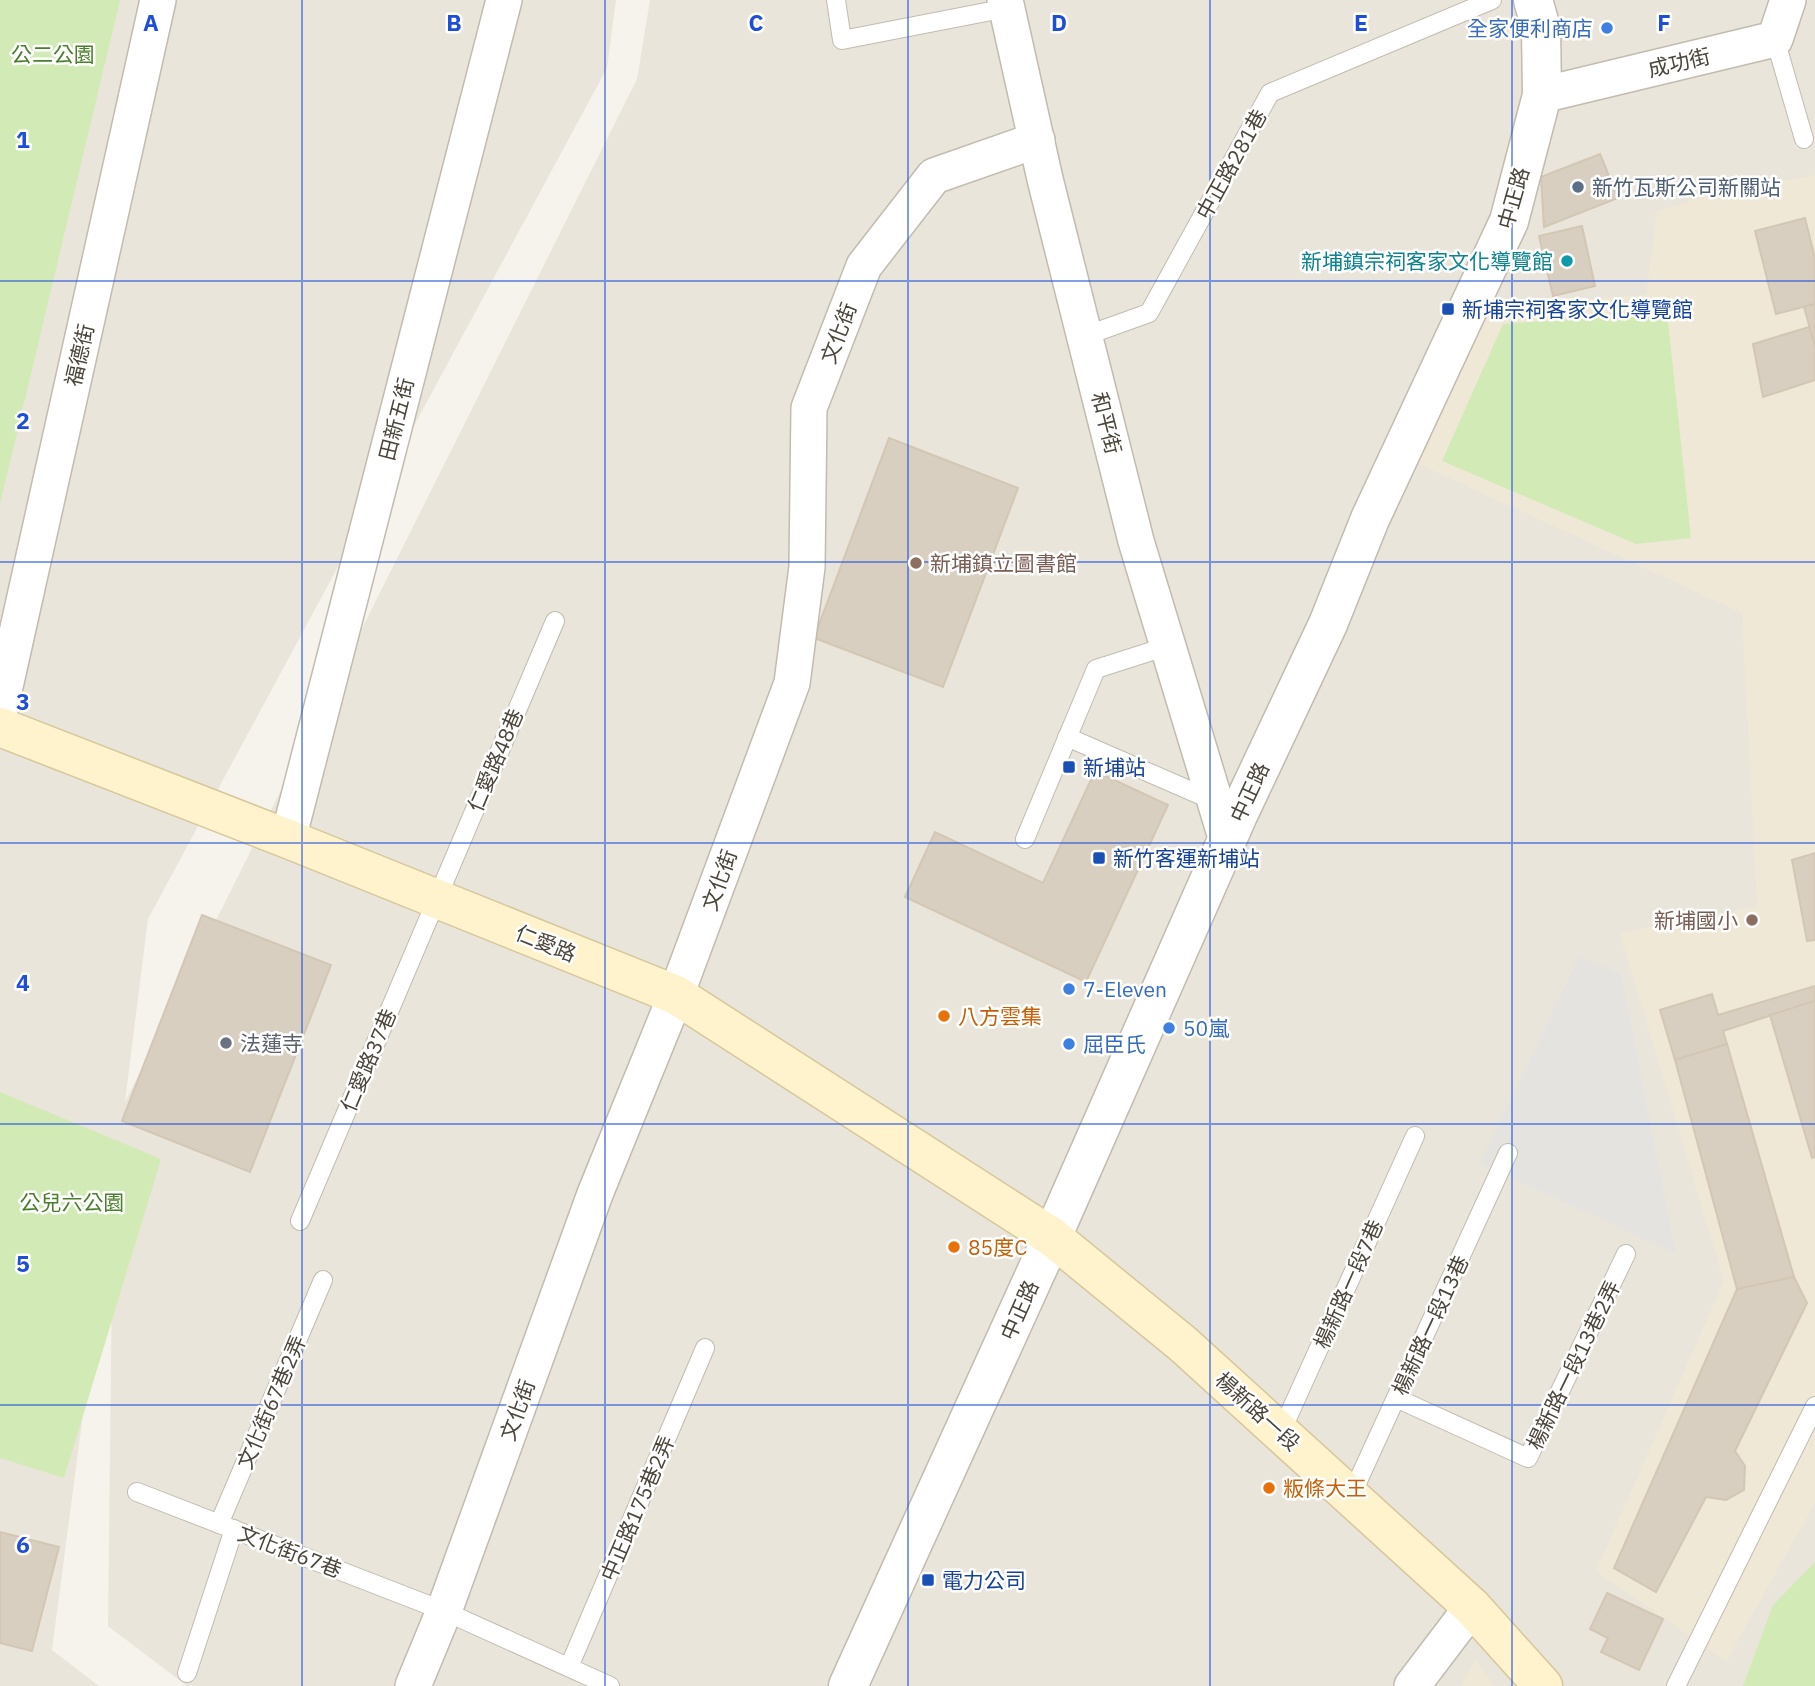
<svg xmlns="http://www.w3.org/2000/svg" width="1815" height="1686" font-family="'IBM Plex Sans','Noto Sans TC',sans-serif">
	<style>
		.residential { fill: #eae5da }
		.education { fill: #efe8d6 }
		.green { fill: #d2eab5 }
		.parking { fill: #e5e3e0 }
		.building { fill: #d8cfc1; stroke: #d3c7b4; stroke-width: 2 }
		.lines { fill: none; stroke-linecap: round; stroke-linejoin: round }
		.service-casing { stroke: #c2bbae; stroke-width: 20 }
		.minor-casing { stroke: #c2bbae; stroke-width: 38 }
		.tertiary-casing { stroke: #c2bbae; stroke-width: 41 }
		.secondary-casing { stroke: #d6c79b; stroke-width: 41 }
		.service { stroke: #fff; stroke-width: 18 }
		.minor { stroke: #fff; stroke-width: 35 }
		.tertiary { stroke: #fff; stroke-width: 38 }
		.secondary { stroke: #fff3cd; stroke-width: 38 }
		.grid { fill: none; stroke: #1d4ed8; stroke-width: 2; stroke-opacity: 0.55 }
		.shop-dot { fill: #3f7fe0; stroke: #fff; stroke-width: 2.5 }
		.service-dot { fill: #5c6f8a; stroke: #fff; stroke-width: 2.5 }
		.culture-dot { fill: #0f9aa8; stroke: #fff; stroke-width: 2.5 }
		.transit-dot { fill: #1a4fb4; stroke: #fff; stroke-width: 2.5 }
		.education-dot { fill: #8d6e63; stroke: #fff; stroke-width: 2.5 }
		.food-dot { fill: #e8710a; stroke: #fff; stroke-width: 2.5 }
		.worship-dot { fill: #6b7280; stroke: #fff; stroke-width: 2.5 }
		.labels { text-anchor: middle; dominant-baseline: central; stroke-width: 5; stroke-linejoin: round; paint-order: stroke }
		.shop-label { font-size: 21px; fill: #366cbe; stroke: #fff; text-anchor: start }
		.park-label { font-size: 21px; fill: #4a7f2a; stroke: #fff }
		.street-label { font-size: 21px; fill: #4b4439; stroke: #fff }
		.service-label { font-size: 21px; fill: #4e5e75; stroke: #fff; text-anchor: start }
		.culture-label { font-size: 21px; fill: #0d838f; stroke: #fff; text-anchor: end }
		.transit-label { font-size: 21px; fill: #164399; stroke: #fff; text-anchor: start }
		.education-label { font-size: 21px; fill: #785e54; stroke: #fff; text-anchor: start }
		.food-label { font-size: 21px; fill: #c56008; stroke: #fff; text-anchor: start }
		.worship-label { font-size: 21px; fill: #5b616d; stroke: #fff; text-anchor: start }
		.grid-label { font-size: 23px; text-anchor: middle; font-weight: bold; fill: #1d4ed8; stroke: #fff; stroke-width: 5; stroke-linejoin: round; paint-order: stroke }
	</style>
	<rect width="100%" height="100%" fill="#f6f3ec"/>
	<polygon class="residential" points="0,0 616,0 607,68 148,919 125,1102 637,79 650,0 1815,0 1815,1686 187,1686 108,1626 113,1186 52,1650 99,1686 0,1686"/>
	<g class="education">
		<polygon points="1815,175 1815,1503 1726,1661 1596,1571 1724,1281 1620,933 1757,906 1742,613 1411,460 1488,306 1646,295 1657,212 1712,194"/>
		<polygon points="1476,1659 1494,1686 1461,1686"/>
	</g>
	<g class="green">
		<polygon points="0,0 120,0 0,504"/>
		<polygon points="1667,312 1691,538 1636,544 1442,461 1503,324"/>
		<polygon points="0,1092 161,1159 64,1478 0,1458"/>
		<polygon points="1815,1562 1815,1686 1743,1686 1773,1605"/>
	</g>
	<polygon class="parking" points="1579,957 1621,973 1676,1254 1480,1163"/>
	<g class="building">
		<polygon points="1600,154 1618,198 1544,227 1541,177"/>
		<polygon points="1805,218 1815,258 1815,304 1776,314 1755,231"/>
		<polygon points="1582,226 1595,286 1553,296 1539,236"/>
		<polygon points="1815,304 1815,347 1804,307"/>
		<polygon points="1809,327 1815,347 1815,380 1763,397 1753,344"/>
		<polygon points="889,438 1018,488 943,687 814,638"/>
		<polygon points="1095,771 1168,805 1086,982 905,897 935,832 1043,883"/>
		<polygon points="1815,853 1815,940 1807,941 1792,860"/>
		<polygon points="202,915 331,965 250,1172 122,1121"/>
		<polygon points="1815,986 1815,1001 1723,1031 1727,1044 1675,1060 1660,1010 1712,994 1718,1015"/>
		<polygon points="1815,1001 1815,1157 1812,1158 1770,1015"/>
		<polygon points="1727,1044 1794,1277 1737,1289 1675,1060"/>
		<polygon points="1794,1277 1807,1303 1735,1451 1745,1466 1744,1490 1726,1500 1706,1497 1656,1592 1614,1568 1737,1289"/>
		<polygon points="0,1532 59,1547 32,1651 0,1643"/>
		<polygon points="1607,1593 1663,1619 1639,1670 1601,1652 1608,1638 1590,1629"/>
	</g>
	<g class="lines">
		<g class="service-casing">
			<g id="service">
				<polyline points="836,0 842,40 1007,8"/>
				<polyline points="1775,39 1804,139"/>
				<polyline points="1085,336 1149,313 1270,93 1492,0"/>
				<polyline points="1067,737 1214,801"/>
				<polyline points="1025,839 1096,669 1168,646"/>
				<polyline points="300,1221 555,621"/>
				<polyline points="1396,1398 1528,1458 1626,1254"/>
				<polyline points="1281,1432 1415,1136"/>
				<polyline points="137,1492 444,1611 610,1686"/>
				<polyline points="1351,1496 1508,1153"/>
				<polyline points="219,1524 323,1280"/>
				<polyline points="569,1667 705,1348"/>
				<polyline points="187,1673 234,1529"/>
				<polyline points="1676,1686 1815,1406"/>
			</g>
		</g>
		<g class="minor-casing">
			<g id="minor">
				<polyline points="1005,0 1045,179 1136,541 1227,841"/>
				<polyline points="1542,95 1775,39 1788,0"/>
				<polyline points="0,709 158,0"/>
				<polyline points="288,839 504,0"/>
				<polyline points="413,1686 444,1611 595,1194 676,995 792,683 807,567 809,408 864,266 934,176 1037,140"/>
				<polyline points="1412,1686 1472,1607"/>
			</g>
		</g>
		<g class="tertiary-casing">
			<polyline id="tertiary" points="848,1686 1052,1237 1238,815 1328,624 1370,519 1509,221 1542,95 1541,28 1533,0"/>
		</g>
		<g class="secondary-casing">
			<polyline id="secondary" points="0,727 288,839 676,995 1052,1237 1183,1344 1472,1607 1543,1686"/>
		</g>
		<use href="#service" class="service"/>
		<use href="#minor" class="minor"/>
		<use href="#tertiary" class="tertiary"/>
		<use href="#secondary" class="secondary"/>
	</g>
	<path class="grid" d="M 302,0 L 302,1686M 605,0 L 605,1686M 908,0 L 908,1686M 1210,0 L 1210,1686M 1512,0 L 1512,1686M 0,281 L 1815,281M 0,562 L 1815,562M 0,843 L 1815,843M 0,1124 L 1815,1124M 0,1405 L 1815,1405"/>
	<g class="shop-dot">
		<circle cx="1607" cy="28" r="7"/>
		<circle cx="1069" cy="989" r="7"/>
		<circle cx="1169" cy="1028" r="7"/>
		<circle cx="1069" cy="1044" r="7"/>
	</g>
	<circle class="service-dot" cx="1578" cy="187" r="7"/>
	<circle class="culture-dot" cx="1567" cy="261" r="7"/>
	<g class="transit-dot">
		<rect x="1441" y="302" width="14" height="14" rx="3.5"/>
		<rect x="1062" y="760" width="14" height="14" rx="3.5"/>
		<rect x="1092" y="851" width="14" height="14" rx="3.5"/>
		<rect x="921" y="1573" width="14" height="14" rx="3.5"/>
	</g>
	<g class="education-dot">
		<circle cx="916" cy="563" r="7"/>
		<circle cx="1752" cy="920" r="7"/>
	</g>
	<g class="food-dot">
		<circle cx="944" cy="1016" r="7"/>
		<circle cx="954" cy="1247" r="7"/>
		<circle cx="1269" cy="1488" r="7"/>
	</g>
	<circle class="worship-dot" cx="226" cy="1043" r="7"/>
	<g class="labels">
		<g class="shop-label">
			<text x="1593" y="28" text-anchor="end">全家便利商店</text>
			<text x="1083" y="989">7-Eleven</text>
			<text x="1183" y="1028">50嵐</text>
			<text x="1083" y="1044">屈臣氏</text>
		</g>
		<g class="park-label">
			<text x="53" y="54">公二公園</text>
			<text x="72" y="1202">公兒六公園</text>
		</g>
		<g class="street-label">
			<text transform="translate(1679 62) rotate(-13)">成功街</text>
			<text transform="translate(1231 164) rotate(-61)">中正路281巷</text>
			<text transform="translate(1513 198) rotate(-74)">中正路</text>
			<text transform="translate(838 333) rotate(-69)">文化街</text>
			<text transform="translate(79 355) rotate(-77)">福德街</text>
			<text transform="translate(396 419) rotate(-76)">田新五街</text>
			<text transform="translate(1107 423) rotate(76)">和平街</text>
			<text transform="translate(495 760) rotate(-67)">仁愛路48巷</text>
			<text transform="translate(1249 792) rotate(-65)">中正路</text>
			<text transform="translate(719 880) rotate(-70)">文化街</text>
			<text transform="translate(546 943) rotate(22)">仁愛路</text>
			<text transform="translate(368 1060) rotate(-67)">仁愛路37巷</text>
			<text transform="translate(1348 1284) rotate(-66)">楊新路一段7巷</text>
			<text transform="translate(1019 1310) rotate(-66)">中正路</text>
			<text transform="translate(1430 1325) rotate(-65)">楊新路一段13巷</text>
			<text transform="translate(1573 1365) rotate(-64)">楊新路一段13巷2弄</text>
			<text transform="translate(271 1402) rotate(-67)">文化街67巷2弄</text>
			<text transform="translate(517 1410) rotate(-70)">文化街</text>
			<text transform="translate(1258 1411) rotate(42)">楊新路一段</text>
			<text transform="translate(637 1508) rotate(-67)">中正路175巷2弄</text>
			<text transform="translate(290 1551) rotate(21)">文化街67巷</text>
		</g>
		<g class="service-label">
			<text x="1592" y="187">新竹瓦斯公司新關站</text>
		</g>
		<g class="culture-label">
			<text x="1553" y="261">新埔鎮宗祠客家文化導覽館</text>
		</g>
		<g class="transit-label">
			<text x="1462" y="309">新埔宗祠客家文化導覽館</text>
			<text x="1083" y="767">新埔站</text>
			<text x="1113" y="858">新竹客運新埔站</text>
			<text x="942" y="1580">電力公司</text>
		</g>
		<g class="education-label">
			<text x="930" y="563">新埔鎮立圖書館</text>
			<text x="1738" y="920" text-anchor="end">新埔國小</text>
		</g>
		<g class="food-label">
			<text x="958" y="1016">八方雲集</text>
			<text x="968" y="1247">85度C</text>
			<text x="1283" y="1488">粄條大王</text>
		</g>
		<g class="worship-label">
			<text x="240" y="1043">法蓮寺</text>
		</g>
	</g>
	<g class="grid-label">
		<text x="151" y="31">A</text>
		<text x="454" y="31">B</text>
		<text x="756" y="31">C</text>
		<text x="1059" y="31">D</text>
		<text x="1361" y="31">E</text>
		<text x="1664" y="31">F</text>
		<text x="23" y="148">1</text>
		<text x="23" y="429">2</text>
		<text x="23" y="710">3</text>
		<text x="23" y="991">4</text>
		<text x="23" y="1272">5</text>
		<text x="23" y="1553">6</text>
	</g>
</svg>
